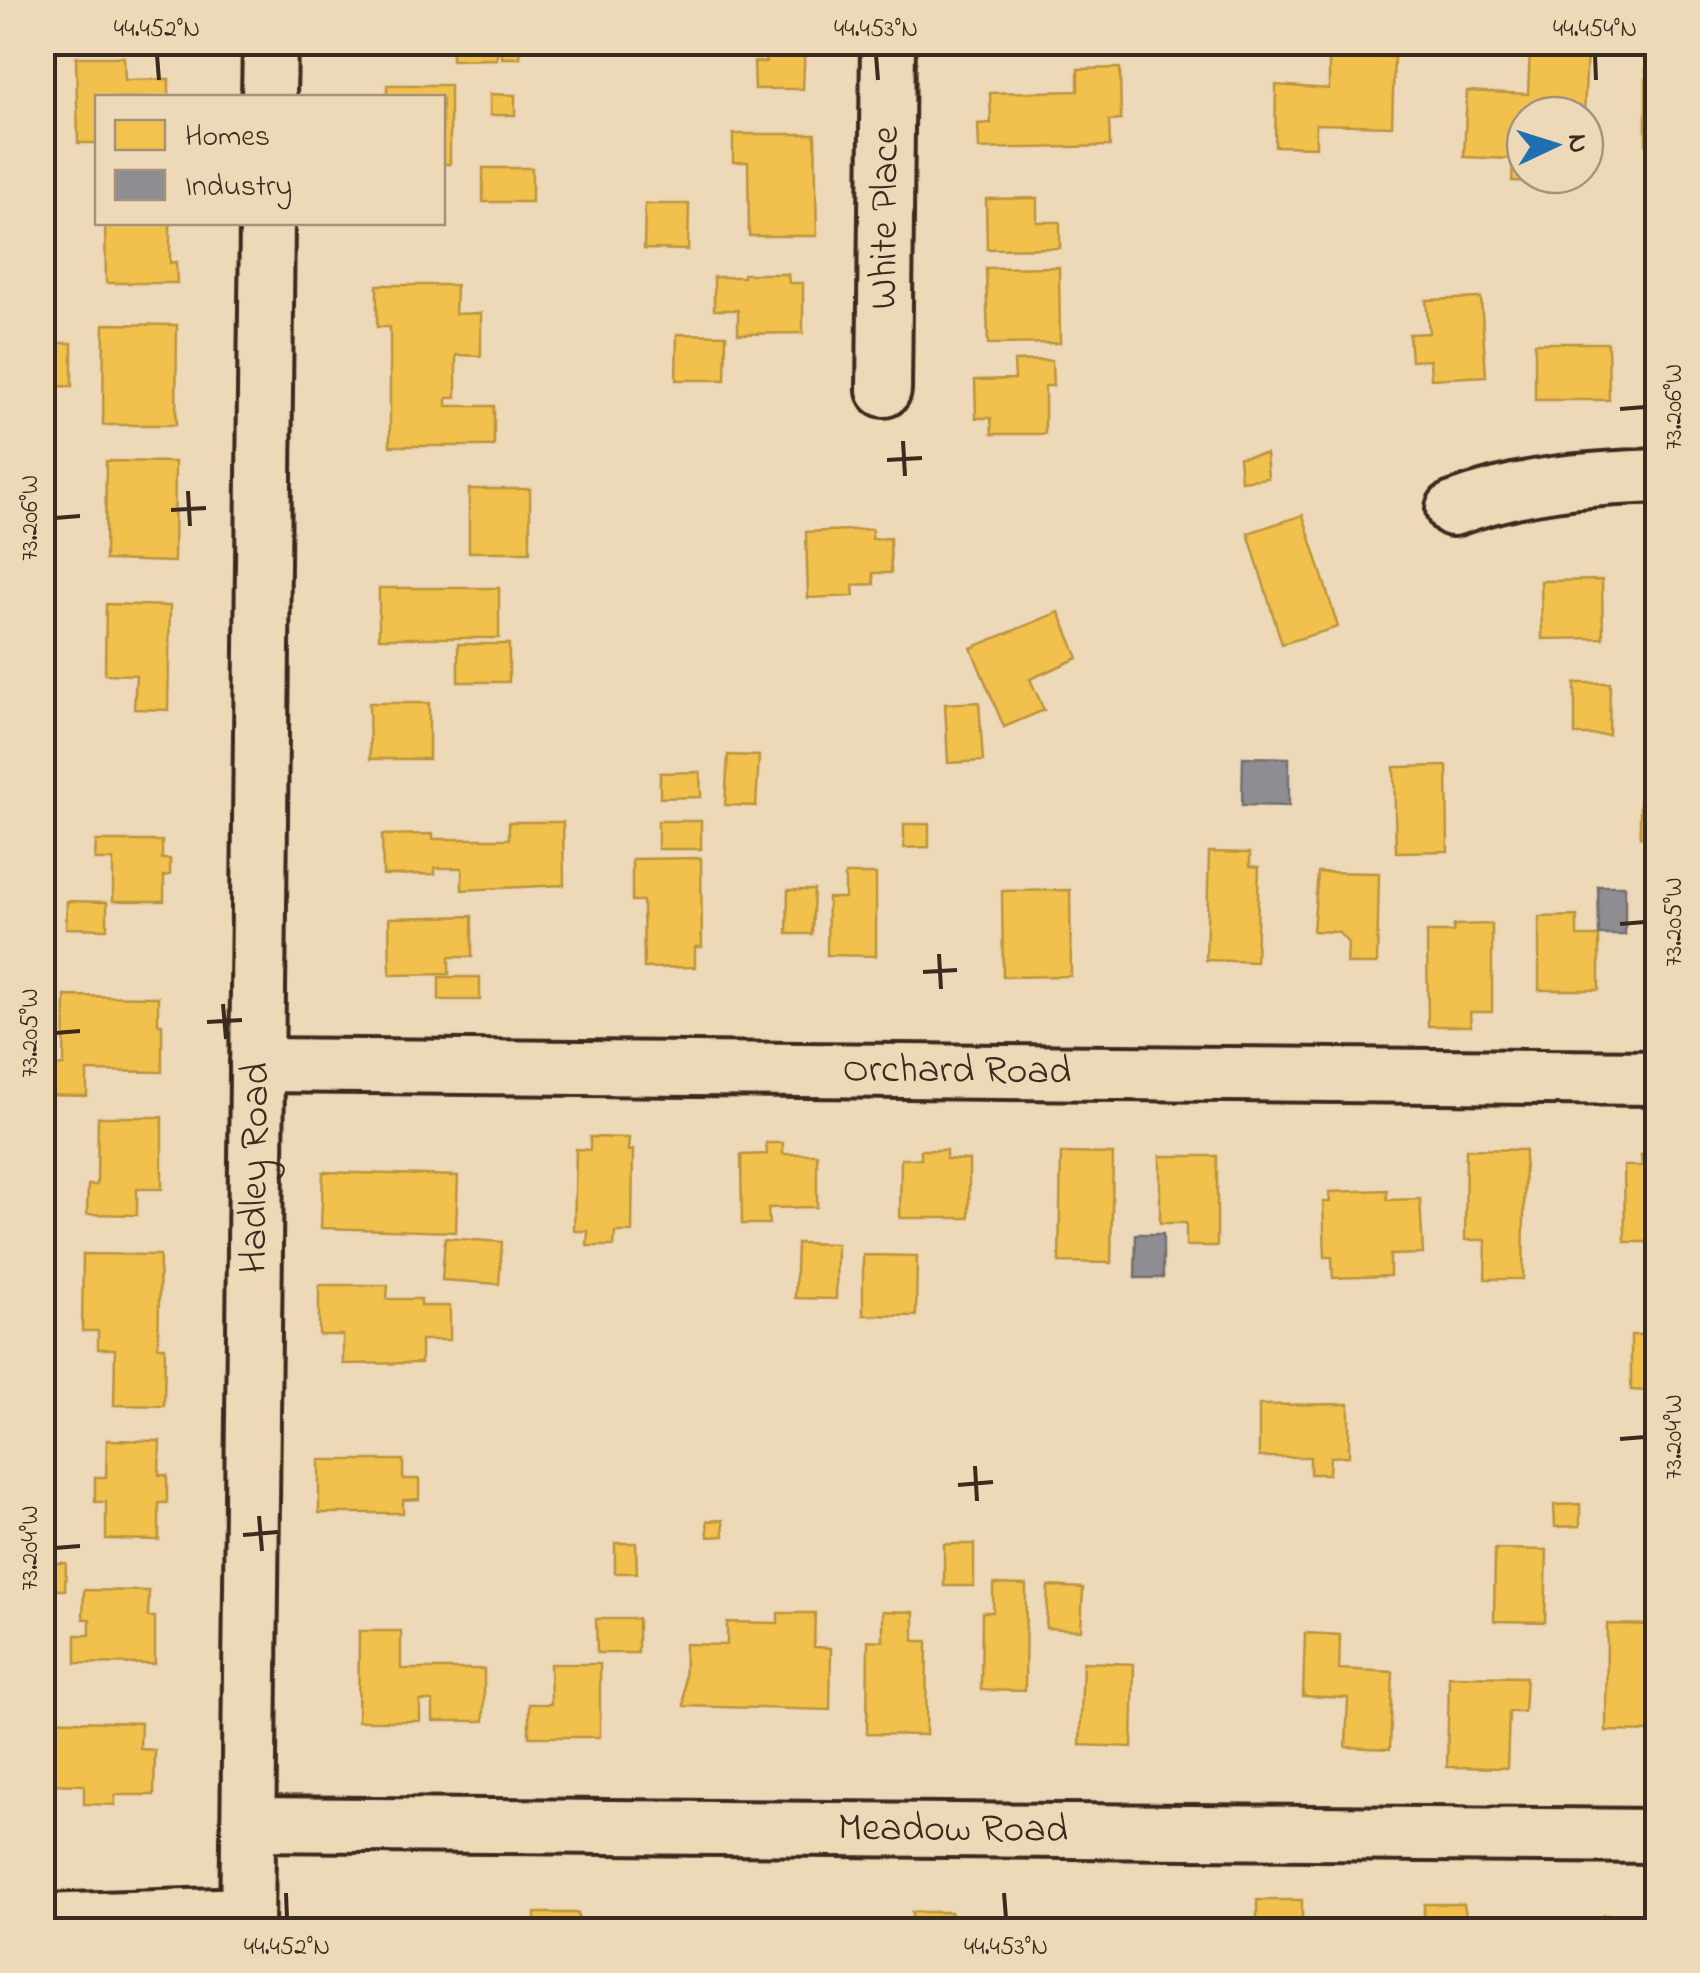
<svg xmlns="http://www.w3.org/2000/svg" width="1700" height="1973" font-family="'Indie Flower',sans-serif">
	<style>
		.homes { fill: #f2c14e; stroke: #bb9440; stroke-width: 2.5 }
		.industry { fill: #8d8d92; stroke: #746f6f; stroke-width: 2.5 }
		.lines { fill: none; stroke-linecap: round; stroke-linejoin: round }
		.minor-casing { stroke: #3b2a1e; stroke-width: 60 }
		.minor { stroke: #edd9b7; stroke-width: 52 }
		.ticks { fill: none; stroke: #3b2a1e; stroke-width: 4 }
		.labels { text-anchor: middle; dominant-baseline: central; stroke-width: 10; stroke-linejoin: round; paint-order: stroke }
		.street-label { font-size: 40px; fill: #3b2a1e; stroke: #edd9b7 }
		.neatline { fill: none; stroke: #3b2a1e; stroke-width: 4 }
		.ticks-label { font-size: 25px; text-anchor: middle; fill: #3b2a1e }
	</style>
	<rect width="100%" height="100%" fill="#edd9b7"/>
	<filter id="ink" filterUnits="userSpaceOnUse"><feTurbulence type="fractalNoise" baseFrequency=".01" numOctaves="2"/><feDisplacementMap in="SourceGraphic" scale="20" xChannelSelector="R" yChannelSelector="G"/><feConvolveMatrix kernelMatrix="1 2 1 2 8 2 1 2 1" color-interpolation-filters="sRGB"/></filter>
	<g filter="url(#ink)">
		<g class="homes">
			<polygon points="452,42 497,42 497,59 452,60"/>
			<polygon points="739,42 805,42 803,89 755,89 754,62 766,62 766,50 739,50"/>
			<polygon points="503,43 521,43 520,58 502,58"/>
			<polygon points="1646,43 1658,44 1658,146 1646,146"/>
			<polygon points="1530,47 1587,50 1584,115 1525,115 1525,175 1565,175 1565,183 1512,181 1513,159 1464,157 1467,91 1528,94"/>
			<polygon points="1329,55 1394,57 1392,126 1316,124 1316,147 1275,146 1276,85 1329,89"/>
			<polygon points="76,57 124,57 125,80 169,79 169,98 98,98 98,143 78,143"/>
			<polygon points="1120,68 1121,120 1109,121 1110,146 979,149 978,124 991,123 990,93 1078,91 1078,69"/>
			<polygon points="387,85 450,85 450,164 442,164 442,98 387,98"/>
			<polygon points="490,94 515,95 515,115 490,115"/>
			<polygon points="733,134 815,134 817,236 749,236 748,162 733,162"/>
			<rect x="483" y="168" width="49" height="34"/>
			<polygon points="1037,198 1037,222 1060,222 1060,248 987,249 986,199"/>
			<polygon points="645,204 689,204 688,250 644,249"/>
			<polygon points="105,222 175,222 170,225 170,263 176,262 177,283 106,283"/>
			<polygon points="1059,267 1060,343 988,344 986,268"/>
			<polygon points="743,274 788,274 789,283 803,283 803,333 738,334 738,310 714,310 714,277 743,277"/>
			<polygon points="377,285 456,285 455,314 481,313 481,356 456,355 456,398 447,398 447,406 494,406 494,446 390,446 390,327 377,327"/>
			<polygon points="1481,298 1486,376 1431,379 1430,360 1411,361 1409,334 1429,333 1426,300"/>
			<polygon points="104,324 177,325 176,425 103,425"/>
			<polygon points="677,334 726,335 725,380 676,380"/>
			<polygon points="42,343 72,343 72,386 42,387"/>
			<polygon points="1535,343 1608,343 1609,400 1535,400"/>
			<polygon points="1052,360 1053,386 1045,386 1045,434 992,434 991,418 976,418 975,380 1015,379 1014,361"/>
			<polygon points="1266,454 1268,478 1241,481 1239,457"/>
			<polygon points="106,461 175,462 174,562 105,560"/>
			<rect x="469" y="489" width="61" height="63"/>
			<polygon points="1303,515 1338,627 1282,644 1248,533"/>
			<polygon points="872,529 872,539 890,538 891,573 873,573 874,584 853,585 854,596 808,598 806,532"/>
			<polygon points="1602,580 1603,638 1542,639 1541,581"/>
			<rect x="379" y="588" width="120" height="50"/>
			<polygon points="106,604 170,606 168,710 134,709 136,675 105,674"/>
			<polygon points="1059,612 1078,658 1030,679 1044,710 1004,727 971,648"/>
			<rect x="458" y="644" width="51" height="38"/>
			<polygon points="1575,683 1610,683 1609,735 1575,735"/>
			<polygon points="979,702 983,761 948,763 945,704"/>
			<polygon points="369,703 429,703 429,759 370,759"/>
			<polygon points="728,755 759,756 756,806 725,805"/>
			<polygon points="1447,766 1448,851 1396,852 1394,767"/>
			<polygon points="700,772 701,797 660,798 660,773"/>
			<rect x="1640" y="787" width="18" height="50"/>
			<rect x="658" y="821" width="43" height="28"/>
			<polygon points="509,822 563,822 564,885 462,890 462,868 435,868 435,874 383,875 382,835 433,834 433,839 509,839"/>
			<polygon points="904,824 929,824 929,847 904,848"/>
			<polygon points="96,841 162,841 162,859 170,859 170,875 164,876 164,901 113,901 113,860 95,860"/>
			<polygon points="1209,852 1250,853 1250,866 1259,867 1256,962 1206,960"/>
			<polygon points="701,858 702,947 695,947 695,967 644,968 643,901 632,901 632,859"/>
			<polygon points="1318,872 1379,873 1377,964 1347,964 1348,943 1338,932 1313,931"/>
			<polygon points="845,874 876,874 876,956 827,955 828,898 845,898"/>
			<polygon points="788,890 814,890 812,934 787,934"/>
			<polygon points="1070,890 1071,976 1003,977 1002,891"/>
			<polygon points="67,901 107,902 107,929 66,928"/>
			<polygon points="472,916 472,957 449,957 449,974 390,975 389,918"/>
			<polygon points="1577,916 1577,936 1599,936 1599,990 1539,990 1539,917"/>
			<polygon points="1492,924 1492,1012 1470,1012 1471,1026 1428,1026 1427,932 1453,932 1454,925"/>
			<rect x="439" y="977" width="41" height="23"/>
			<polygon points="65,996 158,997 158,1024 162,1024 162,1072 87,1071 87,1096 42,1095 42,1066 64,1066"/>
			<polygon points="98,1117 162,1117 162,1189 137,1189 137,1215 87,1214 88,1185 97,1185"/>
			<polygon points="590,1137 629,1138 628,1151 633,1150 632,1232 615,1232 614,1246 587,1246 588,1231 574,1231 576,1149 590,1150"/>
			<polygon points="766,1143 783,1143 783,1154 817,1154 817,1207 768,1208 769,1224 742,1224 741,1155 767,1154"/>
			<polygon points="1466,1149 1525,1150 1523,1279 1485,1279 1486,1240 1465,1240"/>
			<polygon points="921,1150 946,1150 946,1159 969,1160 969,1218 900,1218 901,1159 921,1159"/>
			<polygon points="1061,1153 1113,1154 1111,1263 1059,1262"/>
			<polygon points="1641,1155 1658,1155 1658,1242 1625,1242 1624,1166 1642,1166"/>
			<polygon points="1160,1156 1217,1156 1217,1246 1186,1246 1186,1223 1160,1223"/>
			<polygon points="323,1172 458,1176 456,1232 321,1228"/>
			<polygon points="1387,1190 1387,1200 1420,1199 1423,1254 1390,1255 1390,1276 1333,1278 1332,1257 1325,1257 1323,1202 1330,1202 1329,1192"/>
			<polygon points="445,1238 502,1242 499,1284 442,1280"/>
			<polygon points="797,1243 837,1244 836,1299 795,1298"/>
			<polygon points="83,1254 160,1255 158,1347 165,1347 164,1406 114,1405 115,1349 98,1349 98,1331 82,1331"/>
			<polygon points="863,1255 917,1256 916,1316 863,1315"/>
			<polygon points="319,1285 388,1285 387,1299 421,1299 421,1306 450,1306 450,1340 421,1340 421,1363 343,1364 343,1335 319,1335"/>
			<polygon points="1631,1335 1658,1335 1658,1406 1649,1406 1649,1391 1631,1390"/>
			<polygon points="1349,1404 1349,1456 1330,1457 1329,1474 1310,1474 1310,1457 1259,1457 1259,1405"/>
			<polygon points="107,1440 160,1441 159,1475 167,1475 167,1503 159,1503 159,1540 106,1539 106,1502 95,1502 95,1477 106,1477"/>
			<polygon points="319,1460 403,1460 403,1479 419,1479 419,1499 403,1500 403,1513 319,1513"/>
			<polygon points="1580,1504 1580,1526 1555,1527 1554,1505"/>
			<polygon points="723,1520 724,1536 708,1537 707,1521"/>
			<polygon points="615,1543 636,1543 637,1573 615,1573"/>
			<rect x="944" y="1544" width="30" height="42"/>
			<polygon points="1495,1549 1547,1550 1545,1622 1494,1621"/>
			<polygon points="42,1563 66,1563 65,1590 42,1590"/>
			<polygon points="993,1584 1026,1585 1025,1691 981,1690 982,1612 993,1612"/>
			<polygon points="1048,1586 1083,1588 1081,1630 1046,1628"/>
			<polygon points="84,1590 149,1591 148,1617 155,1617 155,1664 76,1663 76,1635 90,1635 90,1619 83,1619"/>
			<polygon points="883,1611 914,1612 914,1641 927,1641 926,1735 867,1734 868,1640 883,1641"/>
			<polygon points="778,1613 815,1613 814,1647 831,1648 830,1710 684,1706 685,1644 727,1645 727,1622 778,1623"/>
			<polygon points="596,1619 638,1619 638,1653 597,1653"/>
			<polygon points="1607,1624 1658,1625 1658,1732 1606,1731"/>
			<polygon points="359,1631 401,1631 401,1669 484,1669 484,1721 433,1721 433,1701 420,1701 420,1721 358,1721"/>
			<polygon points="1305,1633 1340,1635 1339,1669 1393,1672 1390,1749 1346,1747 1348,1698 1303,1696"/>
			<polygon points="1083,1662 1134,1664 1132,1747 1080,1745"/>
			<polygon points="550,1664 600,1664 600,1737 529,1737 529,1704 551,1704"/>
			<polygon points="1449,1676 1526,1677 1524,1712 1509,1712 1507,1768 1447,1767"/>
			<polygon points="42,1720 141,1723 140,1749 155,1750 154,1795 115,1795 115,1805 84,1804 84,1785 42,1784"/>
			<rect x="1257" y="1900" width="45" height="30"/>
			<polygon points="1424,1904 1464,1904 1469,1930 1419,1930 1419,1918 1424,1917"/>
			<polygon points="912,1912 951,1912 951,1930 898,1930 898,1923 912,1923"/>
			<polygon points="535,1913 578,1913 579,1930 535,1930"/>
			<polygon points="1604,1915 1648,1917 1648,1930 1604,1930"/>
			<polygon points="739,1922 739,1930 684,1930 684,1923"/>
		</g>
		<g class="industry">
			<polygon points="1243,757 1289,758 1289,806 1242,805"/>
			<polygon points="1598,886 1625,886 1625,935 1599,935"/>
			<polygon points="1136,1234 1163,1234 1163,1278 1135,1278"/>
		</g>
		<g class="lines">
			<g class="minor-casing">
				<g id="minor">
					<polyline points="269,98 270,42"/>
					<path id="s1" d="M 884,390 L 888,42"/>
					<path d="M 1453,509 C 1523,483 1584,479 1658,476"/>
					<path id="s2" d="M 257,1065 L 1658,1078"/>
					<path id="s3" d="M 248,1824 L 1658,1836"/>
					<polyline points="42,1921 247,1914"/>
					<path id="s4" d="M 247,1930 L 267,222"/>
				</g>
			</g>
			<use href="#minor" class="minor"/>
		</g>
	</g>
	<path class="ticks" d="M 157,55 L 159,80M 876,55 L 878,80M 1595,55 L 1596,80M 1620,409 L 1645,407M 903,441 L 905,476M 887,460 L 922,458M 188,491 L 190,526M 171,510 L 206,508M 55,518 L 80,516M 1620,924 L 1645,922M 939,954 L 941,989M 923,972 L 957,970M 223,1004 L 226,1039M 207,1022 L 242,1020M 55,1033 L 80,1031M 1620,1439 L 1645,1437M 975,1466 L 977,1501M 958,1485 L 993,1482M 259,1516 L 262,1551M 243,1535 L 278,1532M 55,1548 L 80,1546M 286,1893 L 287,1918M 1004,1893 L 1006,1918"/>
	<g class="labels">
		<g class="street-label">
			<text stroke="none"><textPath href="#s1" startOffset="172">White Place</textPath></text>
			<text stroke="none"><textPath href="#s2" startOffset="700">Orchard Road</textPath></text>
			<text stroke="none"><textPath href="#s4" startOffset="762">Hadley Road</textPath></text>
			<text stroke="none"><textPath href="#s3" startOffset="705">Meadow Road</textPath></text>
		</g>
	</g>
	<rect width="1700" height="1973" fill="none" stroke="#edd9b7" stroke-width="110"/>
	<rect x="95" y="95" width="350" height="130" fill="#edd9b7" stroke="#a6937a" stroke-width="2.5"/>
	<rect x="115" y="120" width="50" height="30" fill="#f2c14e" stroke="#a6937a" stroke-width="2.5"/>
	<text x="185" y="145" font-size="30" fill="#3b2a1e">Homes</text>
	<rect x="115" y="170" width="50" height="30" fill="#8d8d92" stroke="#a6937a" stroke-width="2.5"/>
	<text x="185" y="195" font-size="30" fill="#3b2a1e">Industry</text>
	<g transform="translate(1555 145) rotate(86)"><circle r="48" fill="#edd9b7" stroke="#a6937a" stroke-width="2.5"/>
	<path d="M0-8L18 38L0 25L-18 38Z" fill="#1f6fb2"/>
	<text y="-15" font-size="28" font-weight="bold" text-anchor="middle" fill="#3b2a1e">N</text>
	</g>
	<rect x="55" y="55" width="1590" height="1863" class="neatline"/>
	<g class="ticks-label">
		<text x="157" y="36">44.452°N</text>
		<text x="876" y="36">44.453°N</text>
		<text x="1595" y="36">44.454°N</text>
		<text transform="translate(1672 407) rotate(-90)" y="9">73.206°W</text>
		<text transform="translate(28 518) rotate(-90)" y="9">73.206°W</text>
		<text transform="translate(1672 922) rotate(-90)" y="9">73.205°W</text>
		<text transform="translate(28 1033) rotate(-90)" y="9">73.205°W</text>
		<text transform="translate(1672 1437) rotate(-90)" y="9">73.204°W</text>
		<text transform="translate(28 1548) rotate(-90)" y="9">73.204°W</text>
		<text x="287" y="1954">44.452°N</text>
		<text x="1006" y="1954">44.453°N</text>
	</g>
</svg>
